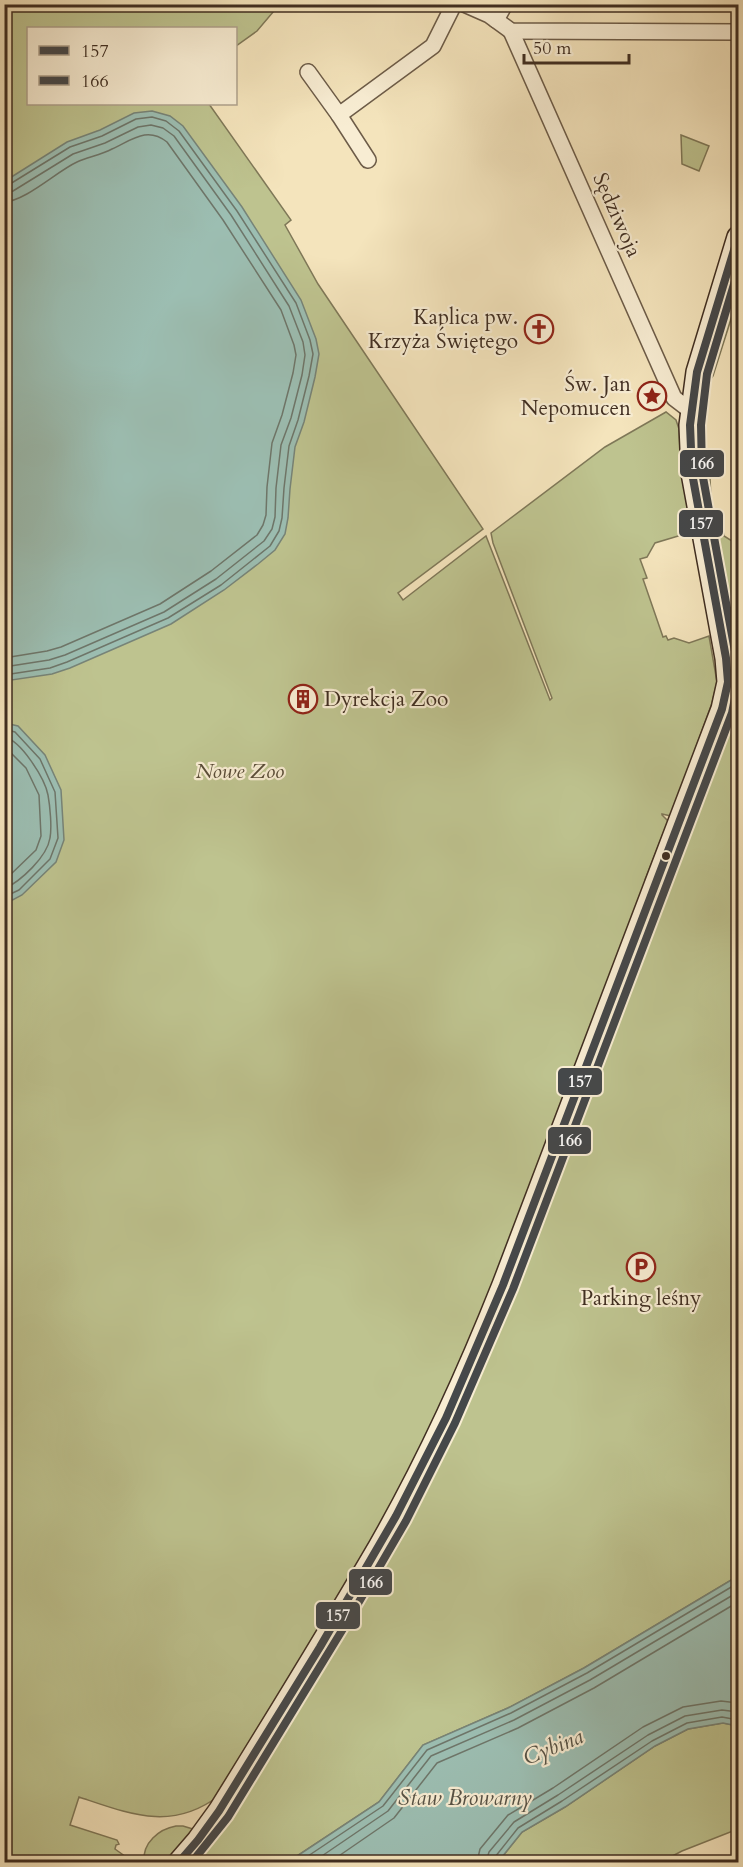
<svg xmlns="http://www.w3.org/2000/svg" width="743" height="1867" font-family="Cardo,serif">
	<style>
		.green { fill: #bec38f; stroke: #7f7858; stroke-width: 1.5 }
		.water { fill: #9cbeb2; stroke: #778478; stroke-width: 1.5 }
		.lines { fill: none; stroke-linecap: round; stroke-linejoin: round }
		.shore { stroke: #6e766a; stroke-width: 1.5 }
		.street-casing { stroke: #6d5c48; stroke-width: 18 }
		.secondary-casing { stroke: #402e21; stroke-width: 24 }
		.street { stroke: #f8edd3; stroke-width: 15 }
		.secondary { stroke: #f8edd3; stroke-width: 21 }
		.bus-1-casing { stroke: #f8edd3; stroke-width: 12 }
		.bus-2-casing { stroke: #f8edd3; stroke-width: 12 }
		.bus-1 { stroke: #45484a; stroke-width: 8 }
		.bus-2 { stroke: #45484a; stroke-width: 8 }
		.bus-dot { fill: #402e21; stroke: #f8edd3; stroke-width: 2 }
		.labels { text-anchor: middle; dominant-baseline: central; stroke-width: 4.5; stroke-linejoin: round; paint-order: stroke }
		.street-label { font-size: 21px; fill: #402e21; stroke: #f8edd3 }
		.poi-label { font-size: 21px; fill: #402e21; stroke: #f8edd3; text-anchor: end }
		.park-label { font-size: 21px; font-style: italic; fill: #594c37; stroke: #f8edd3 }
		.water-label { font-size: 22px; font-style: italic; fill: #575245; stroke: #f8edd3 }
		.line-badge { stroke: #f8edd3; stroke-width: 2 }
		.badge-label { font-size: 16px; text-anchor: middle; font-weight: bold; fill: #fff }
	</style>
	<rect width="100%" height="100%" fill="#f4e4bc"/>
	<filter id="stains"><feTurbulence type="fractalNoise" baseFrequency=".00333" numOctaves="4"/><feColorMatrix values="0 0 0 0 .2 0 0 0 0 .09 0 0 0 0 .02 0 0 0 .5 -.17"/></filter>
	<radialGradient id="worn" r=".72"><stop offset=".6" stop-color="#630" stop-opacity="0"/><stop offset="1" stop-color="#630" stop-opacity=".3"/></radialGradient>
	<g class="green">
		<path d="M 5,5 L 279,5 L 257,31 L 236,46 L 236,28 L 28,28 L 28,104 L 209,104 L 291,220 L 285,225 L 318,284 L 483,529 L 398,593 L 403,600 L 486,536 L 550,700 L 552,698 L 493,543 L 491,533 L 605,447 L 666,412 L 676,420 L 679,429 L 681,472 L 693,526 L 684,528 L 685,534 L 655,543 L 647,557 L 640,559 L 647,578 L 643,579 L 663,637 L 666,636 L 668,640 L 674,638 L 689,643 L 709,636 L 717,682 L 712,703 L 671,816 L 662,814 L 662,815 L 668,821 L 645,880 L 649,882 L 472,1343 L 374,1541 L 220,1795 C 172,1832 130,1814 79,1797 L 70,1825 L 117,1840 L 119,1844 L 116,1845 L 115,1849 L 133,1862 L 5,1862 Z"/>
		<polygon points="681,135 709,146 699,171 682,164"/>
		<polygon points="738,259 738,310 732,316 713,376 710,380 720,348 724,312"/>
		<polygon points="705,446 710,479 712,518 722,518 724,536 735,543 738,537 738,560 735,575 738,602 738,650 729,632 709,515 709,479"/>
		<polygon points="738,457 738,511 736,503 734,461"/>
		<polygon points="738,693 738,1576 584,1668 508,1708 423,1745 379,1802 288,1862 188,1862 386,1547 683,831 687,832"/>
		<polygon points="723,1723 738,1726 738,1829 682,1851 661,1862 498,1862 522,1832 565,1807 655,1746 688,1729"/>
		<path d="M 176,1826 L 183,1826 L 196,1830 L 168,1862 L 144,1862 C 142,1843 159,1829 176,1826 Z"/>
	</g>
	<g class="water">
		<polygon points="152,111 170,116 183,126 242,207 301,300 316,339 319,354 315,377 304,422 295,447 290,489 288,518 285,534 275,550 258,564 224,590 171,624 70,668 52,674 5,681 5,181 67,142 100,130 134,113"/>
		<polygon points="5,723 18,726 45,755 61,790 64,840 56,862 22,895 5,904"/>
		<polygon points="738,1576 738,1726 723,1723 688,1729 655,1746 565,1807 522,1832 498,1862 288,1862 379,1802 423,1745 508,1708 584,1668"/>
	</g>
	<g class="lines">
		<g class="shore">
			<polyline points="4,185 10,184 70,147 102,136 136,119 152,117 166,121 179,131 237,211 296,303 310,340 313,354 309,376 298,420 289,446 284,488 282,518 279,531 270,546 221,585 168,618 67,662 50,668 4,675"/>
			<polyline points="4,193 13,191 73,154 105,143 138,127 151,125 163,128 174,136 231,215 289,306 303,342 305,355 302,375 291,418 281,445 276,488 275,517 272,529 264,541 216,579 164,612 65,655 49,660 4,667"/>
			<path d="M 4,202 C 26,201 57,171 77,162 C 88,157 101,155 112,149 C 132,140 147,126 167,142 L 223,220 L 281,310 L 294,345 L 296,355 L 293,373 L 282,415 L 272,443 L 267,487 L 266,515 L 263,525 L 257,535 L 211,571 L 160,604 L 61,647 L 47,651 L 4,658"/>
			<polyline points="4,729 15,732 40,759 55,792 58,838 50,859 19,890 4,897"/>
			<path d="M 4,737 C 21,740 45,779 48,795 C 50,806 52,827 50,838 C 47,857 21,881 4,889"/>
			<polyline points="4,746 26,768 39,795 41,836 36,850 9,876 4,879"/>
			<polyline points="299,1862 383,1806 427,1750 511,1713 587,1673 738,1583"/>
			<polyline points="313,1862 388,1811 431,1756 514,1720 590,1680 738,1592"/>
			<polyline points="330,1862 394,1818 437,1763 518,1728 594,1688 738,1602"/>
			<polyline points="477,1862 480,1849 508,1815 553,1788 643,1727 683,1707 721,1701 738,1703"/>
			<polyline points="486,1862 489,1852 514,1822 558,1795 648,1735 685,1716 722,1710 738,1712"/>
			<polyline points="494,1862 495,1857 518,1828 562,1801 652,1741 687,1723 722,1717 738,1720"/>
		</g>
		<g class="street-casing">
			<g id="street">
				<polyline points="464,4 489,15 511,31 738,32"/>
				<polyline points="496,20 505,4"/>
				<polyline points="511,31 674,398 691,411"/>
				<polyline points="308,72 339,115"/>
				<polyline points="368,160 339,115 433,46 454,4"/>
			</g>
		</g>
		<g class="secondary-casing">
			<path id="secondary" d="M 179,1862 L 198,1840 L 219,1811 C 273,1724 327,1636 379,1547 C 426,1465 468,1373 503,1285 L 722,709 L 728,682 L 726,658 L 692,473 L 690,425 L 697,372 L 738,237"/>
		</g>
		<use href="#street" class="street"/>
		<use href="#secondary" class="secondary"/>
		<g class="bus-1-casing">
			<polyline id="bus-1" points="179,1862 198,1840 219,1811 320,1647 396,1516 446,1418 503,1285 722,709 728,682 726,658 692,473 690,425 697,372 738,237"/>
		</g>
		<g class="bus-2-casing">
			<polyline id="bus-2" points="192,1862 228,1817 349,1619 406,1521 455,1423 513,1289 732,713 738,683 736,657 702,472 701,425 707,374 738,271"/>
		</g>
		<use href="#bus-1" class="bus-1"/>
		<use href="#bus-2" class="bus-2"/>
	</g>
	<defs>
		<g id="church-ring" transform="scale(1.5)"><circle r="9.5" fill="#f8edd3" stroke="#8f2418" stroke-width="1.5"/><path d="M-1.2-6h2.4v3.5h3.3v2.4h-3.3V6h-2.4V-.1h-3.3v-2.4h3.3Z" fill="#8f2418"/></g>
		<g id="sight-ring" transform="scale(1.5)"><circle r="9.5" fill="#f8edd3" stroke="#8f2418" stroke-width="1.5"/><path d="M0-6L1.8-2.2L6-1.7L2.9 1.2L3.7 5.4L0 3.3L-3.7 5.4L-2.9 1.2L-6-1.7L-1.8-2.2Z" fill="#8f2418"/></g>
		<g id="building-ring" transform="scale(1.5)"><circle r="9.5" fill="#f8edd3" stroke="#8f2418" stroke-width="1.5"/><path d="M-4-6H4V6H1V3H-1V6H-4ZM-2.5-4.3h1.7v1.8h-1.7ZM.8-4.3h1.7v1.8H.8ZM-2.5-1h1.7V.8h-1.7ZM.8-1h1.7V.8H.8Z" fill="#8f2418"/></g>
		<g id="parking-ring" transform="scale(1.5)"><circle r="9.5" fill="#f8edd3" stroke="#8f2418" stroke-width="1.5"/><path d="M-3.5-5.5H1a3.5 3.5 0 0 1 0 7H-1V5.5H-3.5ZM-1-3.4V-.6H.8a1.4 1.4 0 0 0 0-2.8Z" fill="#8f2418"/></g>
	</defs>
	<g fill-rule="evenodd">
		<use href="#church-ring" x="539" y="329"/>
		<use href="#sight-ring" x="652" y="396"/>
		<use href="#building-ring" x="303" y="699"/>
		<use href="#parking-ring" x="641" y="1267"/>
	</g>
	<circle class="bus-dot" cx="666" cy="856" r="5"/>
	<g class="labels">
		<g class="street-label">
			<text transform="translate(617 215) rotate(66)">Sędziwoja</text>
		</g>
		<g class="poi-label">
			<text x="518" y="317">Kaplica pw.<tspan x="518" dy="24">Krzyża Świętego</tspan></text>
			<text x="631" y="384">Św. Jan<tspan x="631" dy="24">Nepomucen</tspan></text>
			<text x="324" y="699" text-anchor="start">Dyrekcja Zoo</text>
			<text x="641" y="1298" text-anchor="middle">Parking leśny</text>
		</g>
		<g class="park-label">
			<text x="240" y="771">Nowe Zoo</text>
		</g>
		<g class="water-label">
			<text transform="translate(553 1747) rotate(-22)">Cybina</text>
			<text x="465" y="1798">Staw Browarny</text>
		</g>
	</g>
	<g class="line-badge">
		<rect x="679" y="449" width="46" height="29" rx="6" fill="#45484a"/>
		<rect x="678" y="509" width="46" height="29" rx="6" fill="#45484a"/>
		<rect x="557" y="1067" width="46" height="29" rx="6" fill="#45484a"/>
		<rect x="547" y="1126" width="45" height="29" rx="6" fill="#45484a"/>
		<rect x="348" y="1568" width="45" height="28" rx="6" fill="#45484a"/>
		<rect x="315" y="1601" width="46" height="29" rx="6" fill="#45484a"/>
	</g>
	<g class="badge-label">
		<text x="702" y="469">166</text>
		<text x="701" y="529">157</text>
		<text x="580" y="1087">157</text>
		<text x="570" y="1146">166</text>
		<text x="371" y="1588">166</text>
		<text x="338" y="1621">157</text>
	</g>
	<rect width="743" height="1867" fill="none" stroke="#f4e4bc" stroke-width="24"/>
	<rect x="6" y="6" width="731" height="1855" fill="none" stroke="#402e21" stroke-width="3"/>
	<rect x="12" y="12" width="719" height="1843" fill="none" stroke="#402e21" stroke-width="1.5"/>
	<rect x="27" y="27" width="210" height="78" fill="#f8edd3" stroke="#aea18c" stroke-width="1.5"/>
	<rect x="39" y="46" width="30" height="9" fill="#45484a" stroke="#aea18c" stroke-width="1.5"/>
	<text x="81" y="57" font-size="18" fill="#402e21">157</text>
	<rect x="39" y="76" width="30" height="9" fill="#45484a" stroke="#aea18c" stroke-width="1.5"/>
	<text x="81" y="87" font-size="18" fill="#402e21">166</text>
	<path d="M524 54v9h105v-9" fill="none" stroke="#402e21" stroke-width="3"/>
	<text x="533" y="54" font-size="18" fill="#402e21" stroke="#f8edd3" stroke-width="4.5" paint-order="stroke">50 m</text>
	<rect width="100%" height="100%" filter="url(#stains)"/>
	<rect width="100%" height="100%" fill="url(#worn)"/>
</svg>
